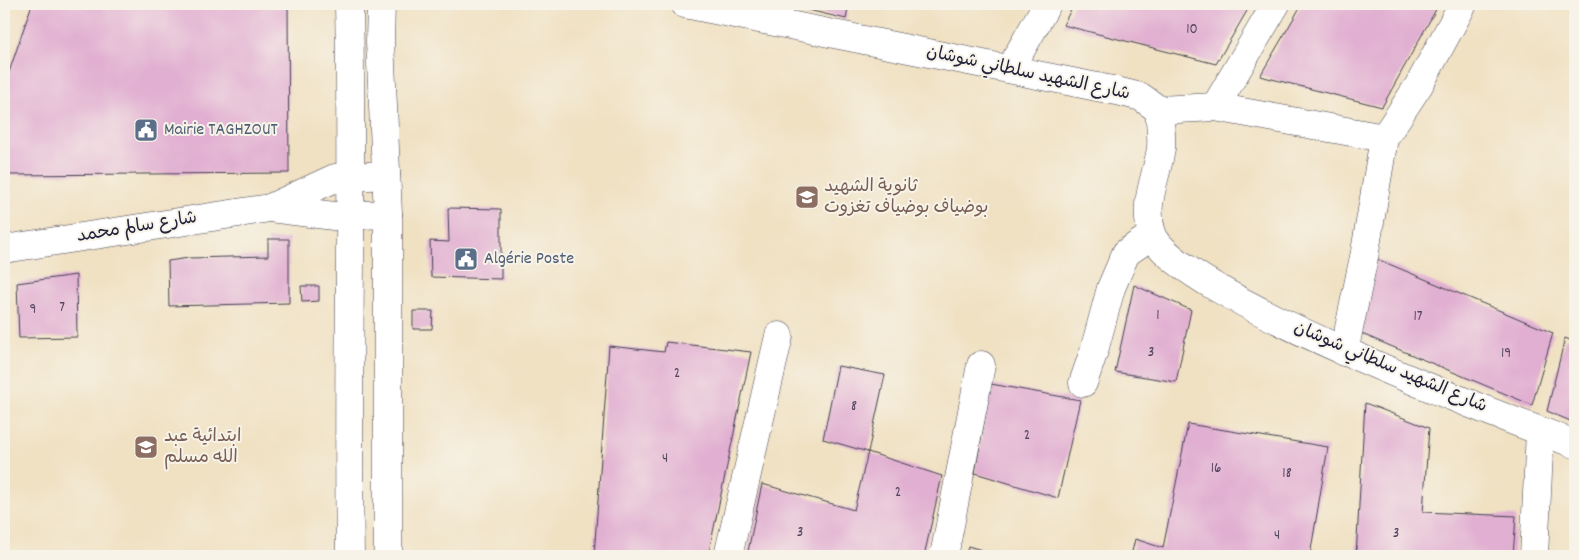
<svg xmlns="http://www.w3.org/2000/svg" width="1579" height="560" font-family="Dekko,'Playpen Sans Arabic',sans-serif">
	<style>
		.building { fill: #e1afd1 }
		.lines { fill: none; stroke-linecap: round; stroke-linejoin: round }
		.minor-casing { stroke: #413f4f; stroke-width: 29 }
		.highway-casing { stroke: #413f4f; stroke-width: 29 }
		.minor { stroke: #fff; stroke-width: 28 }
		.highway { stroke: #fff; stroke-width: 28 }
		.labels { text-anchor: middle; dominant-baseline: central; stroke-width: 4; stroke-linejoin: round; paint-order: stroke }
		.number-label { font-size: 15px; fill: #524560 }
		.street-label { font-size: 18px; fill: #22223b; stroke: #f7f3e8 }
		.service-label { font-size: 18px; fill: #4e5e75; stroke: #f7f3e8; text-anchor: start }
		.education-label { font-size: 18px; fill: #785e54; stroke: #f7f3e8; text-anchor: start }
	</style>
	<rect width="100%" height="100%" fill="#f7f3e8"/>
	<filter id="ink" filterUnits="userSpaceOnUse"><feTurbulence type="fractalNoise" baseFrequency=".02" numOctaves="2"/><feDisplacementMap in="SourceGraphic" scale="10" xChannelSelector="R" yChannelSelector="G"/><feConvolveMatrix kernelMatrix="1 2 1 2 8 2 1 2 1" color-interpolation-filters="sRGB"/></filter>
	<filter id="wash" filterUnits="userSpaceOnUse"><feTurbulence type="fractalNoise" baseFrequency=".0096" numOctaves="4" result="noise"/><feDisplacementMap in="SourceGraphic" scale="20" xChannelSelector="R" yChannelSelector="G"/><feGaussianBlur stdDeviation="1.12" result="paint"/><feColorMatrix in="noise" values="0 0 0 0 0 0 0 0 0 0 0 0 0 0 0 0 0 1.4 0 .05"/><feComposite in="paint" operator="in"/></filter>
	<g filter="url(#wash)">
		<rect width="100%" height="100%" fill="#f0e1c3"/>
		<g id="blocks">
			<g class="building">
				<polygon points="32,4 288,4 289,173 4,175 4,87"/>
				<polygon points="783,4 849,4 846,19"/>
				<polygon points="1074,4 1251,4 1216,64 1063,25"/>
				<polygon points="1302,4 1439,4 1382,107 1260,76"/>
				<polygon points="448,208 501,209 501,279 431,277 430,241 449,242"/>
				<polygon points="268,239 289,239 289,303 169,306 168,261 189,258 268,256"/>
				<polygon points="1377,259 1553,333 1532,405 1357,332"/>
				<polygon points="76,275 77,337 19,338 17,283"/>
				<polygon points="1134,285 1191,310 1176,382 1115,372"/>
				<polygon points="301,286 319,286 319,301 302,302"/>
				<polygon points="413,311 433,311 432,329 413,329"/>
				<polygon points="1565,338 1575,342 1575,423 1547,411"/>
				<polygon points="666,342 751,352 708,556 594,556 609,346 664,352"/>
				<polygon points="838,366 885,375 868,452 942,476 924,556 747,556 762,484 854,510 868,452 823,439"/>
				<polygon points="991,384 1080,400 1058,498 975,473"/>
				<polygon points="1365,403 1429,428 1423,512 1516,516 1513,556 1356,556"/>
				<polygon points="1188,424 1328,447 1310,556 1131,556 1135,539 1163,548"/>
				<polygon points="968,546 1002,556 966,556"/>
			</g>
		</g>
	</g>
	<g filter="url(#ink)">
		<use href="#blocks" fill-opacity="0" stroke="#413f4f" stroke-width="1"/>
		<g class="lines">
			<g class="minor-casing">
				<g id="minor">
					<path d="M 685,4 L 1117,91 L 1141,97 L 1159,110 C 1160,122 1162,136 1161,148 C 1157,177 1142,204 1152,233 C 1170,292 1507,419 1575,444"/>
					<polyline points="1010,69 1047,4"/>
					<polyline points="1215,107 1276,4"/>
					<polyline points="1159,110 1215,107 1384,138"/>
					<polyline points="270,208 334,216 388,214"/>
					<polyline points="4,249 270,208 335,178 386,175"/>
					<polyline points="1344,352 1365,252 1384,138 1419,85 1463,4"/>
					<polyline points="1083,383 1094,351 1111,288 1126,253 1152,235"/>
					<polyline points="728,556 779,336"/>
					<polyline points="944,556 981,365"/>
					<polyline points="1534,556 1540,431"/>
				</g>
			</g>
			<g class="highway-casing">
				<g id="highway">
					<path d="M 349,4 C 353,188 347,372 350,556"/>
					<polyline points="381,4 380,41 388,214 388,556"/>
				</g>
			</g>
			<use href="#minor" class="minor"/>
			<use href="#highway" class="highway"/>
		</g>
	</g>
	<defs>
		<g id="civic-square" transform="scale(1.25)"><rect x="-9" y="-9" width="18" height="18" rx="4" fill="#5c6f8a" stroke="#f7f3e8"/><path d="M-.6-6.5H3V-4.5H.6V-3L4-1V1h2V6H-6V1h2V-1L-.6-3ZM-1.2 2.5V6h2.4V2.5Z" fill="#fff"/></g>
		<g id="school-square" transform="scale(1.25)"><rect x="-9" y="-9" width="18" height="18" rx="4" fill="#8d6e63" stroke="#f7f3e8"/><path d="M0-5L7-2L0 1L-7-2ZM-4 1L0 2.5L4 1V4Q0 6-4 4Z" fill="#fff"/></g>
	</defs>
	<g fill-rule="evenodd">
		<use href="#civic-square" x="146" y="130"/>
		<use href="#school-square" x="807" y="197"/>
		<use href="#civic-square" x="466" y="259"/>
		<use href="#school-square" x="146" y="447"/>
	</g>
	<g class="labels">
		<g class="number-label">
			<text x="1192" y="30">10</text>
			<text x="62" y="308">7</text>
			<text x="33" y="310">9</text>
			<text x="1158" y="316">1</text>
			<text x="1418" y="317">17</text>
			<text x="1151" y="353">3</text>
			<text x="1506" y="354">19</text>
			<text x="677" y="374">2</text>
			<text x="854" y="407">8</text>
			<text x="1027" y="436">2</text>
			<text x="665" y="459">4</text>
			<text x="1216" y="469">16</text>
			<text x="1287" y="474">18</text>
			<text x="898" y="493">2</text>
			<text x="800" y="533">3</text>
			<text x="1396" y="534">3</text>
			<text x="1277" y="536">4</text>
		</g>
		<g class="street-label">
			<text transform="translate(1028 74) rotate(12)">شارع الشهيد سلطاني شوشان</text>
			<text transform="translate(137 228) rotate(-9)">شارع سالم محمد</text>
			<text transform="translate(1390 368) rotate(23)">شارع الشهيد سلطاني شوشان</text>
		</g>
		<g class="service-label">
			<text x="164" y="130">Mairie TAGHZOUT</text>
			<text x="484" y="259">Algérie Poste</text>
		</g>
		<g class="education-label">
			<text x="824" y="187">ثانوية الشهيد<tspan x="824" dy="21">بوضياف بوضياف تغزوت</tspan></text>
			<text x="164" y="437">ابتدائية عبد<tspan x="164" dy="21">الله مسلم</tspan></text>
		</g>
	</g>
	<rect width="1579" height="560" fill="none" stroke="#f7f3e8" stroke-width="20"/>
</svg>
